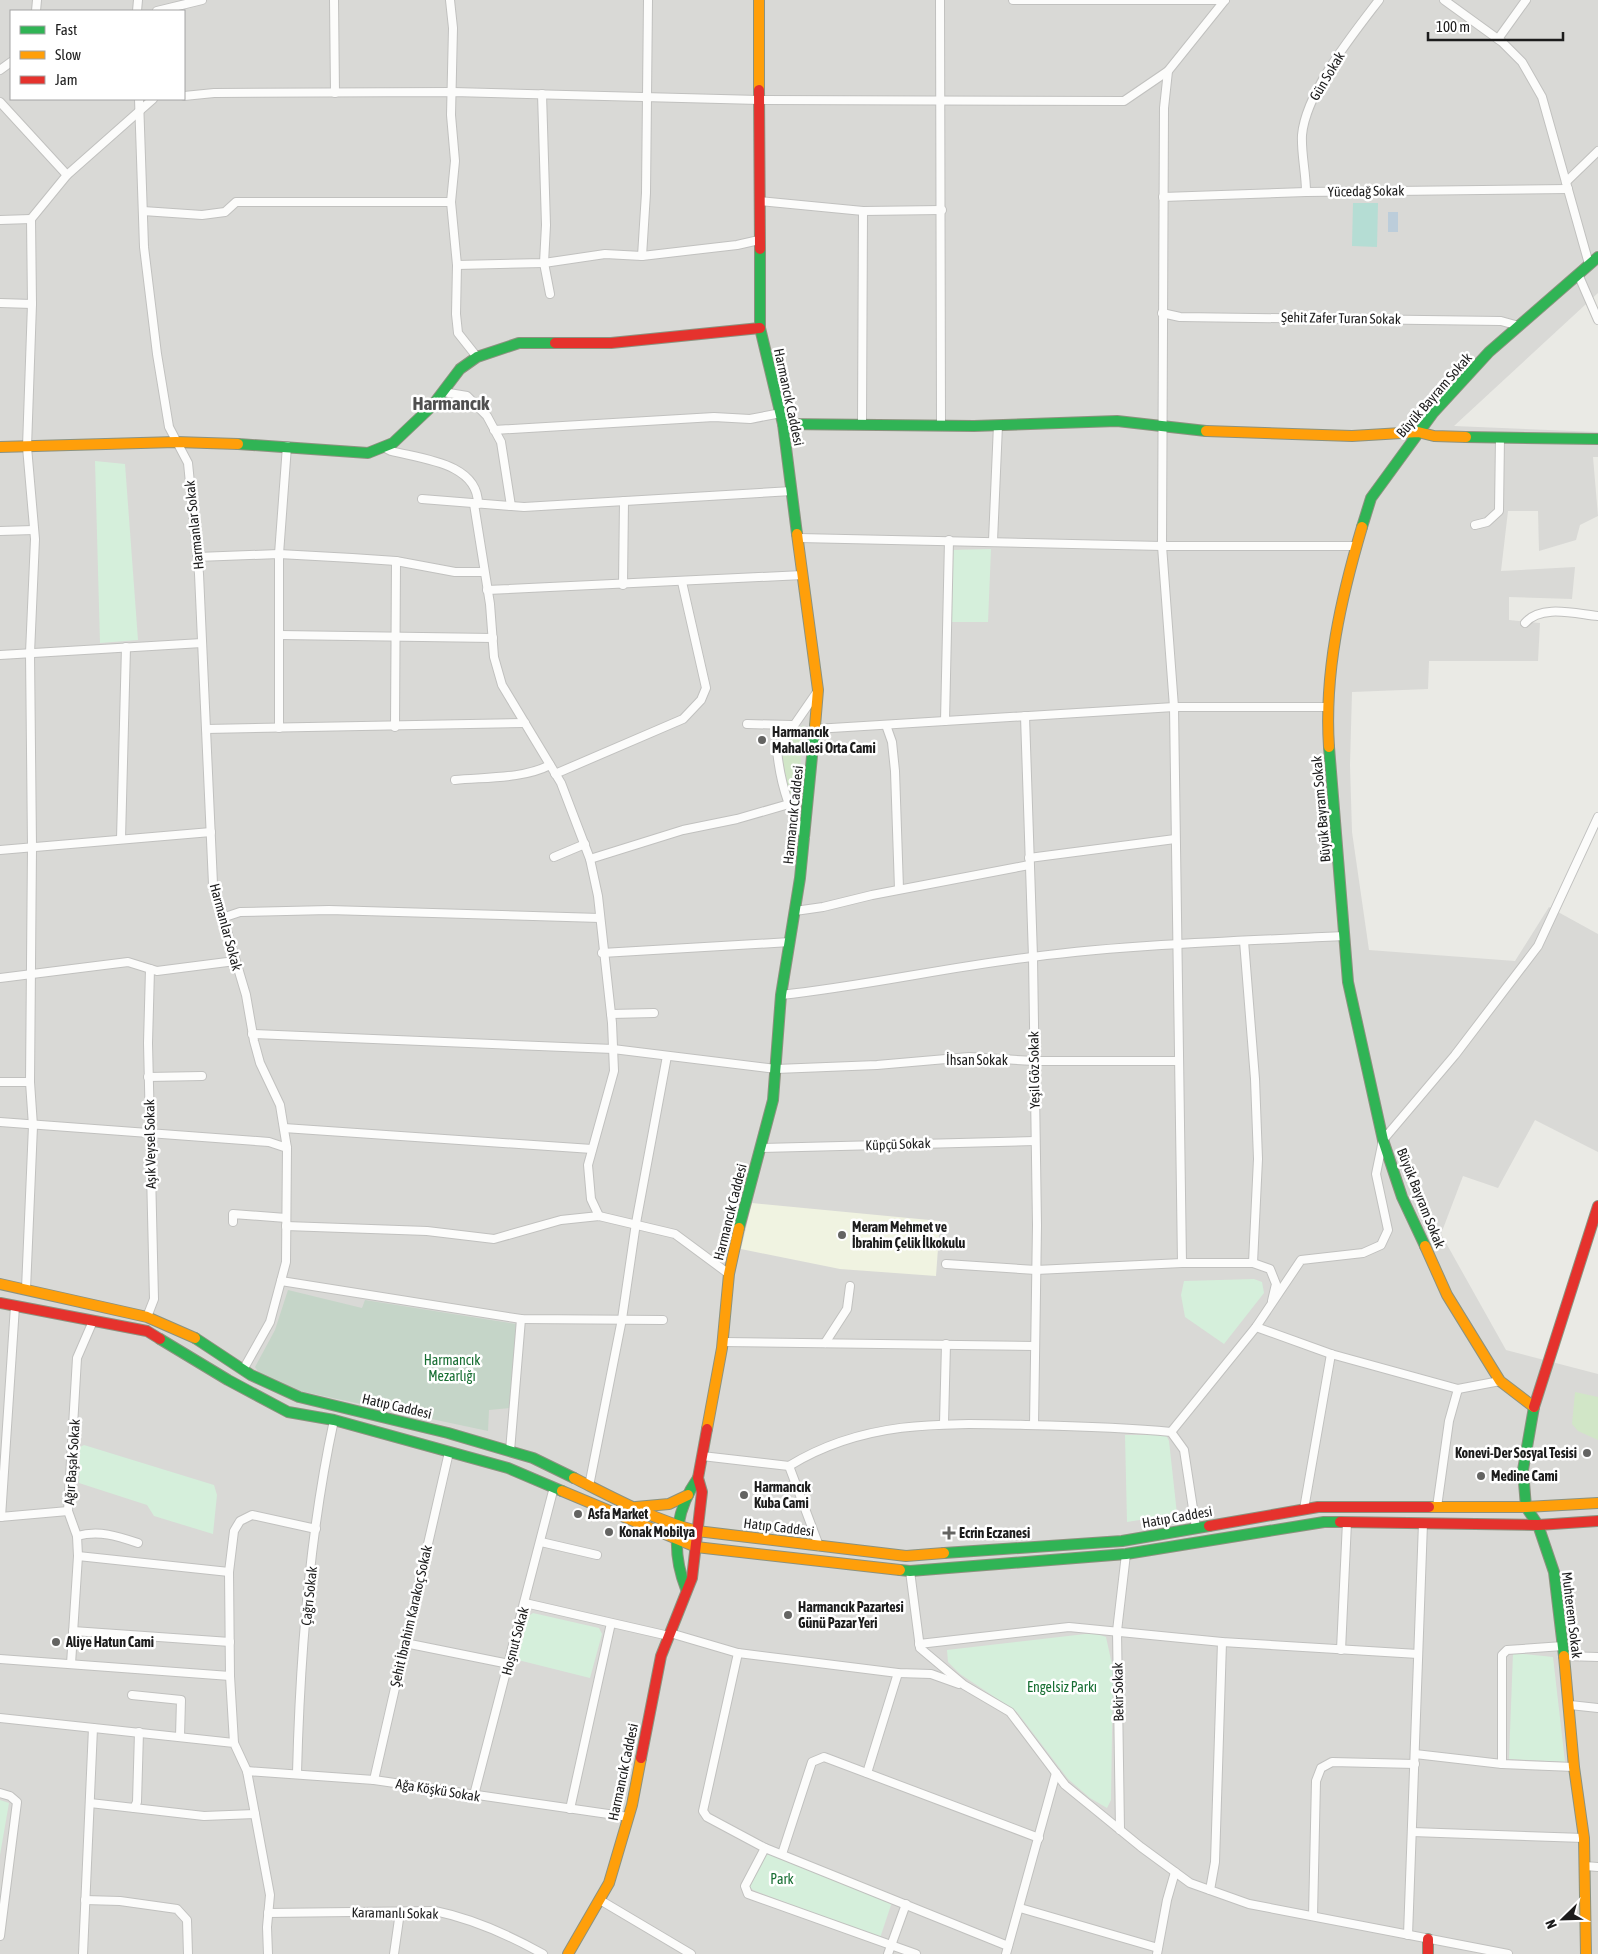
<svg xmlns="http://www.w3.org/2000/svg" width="1598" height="1954" font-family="'Asap Condensed',sans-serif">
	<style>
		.residential { fill: #d9d9d6; fill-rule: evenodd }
		.education { fill: #f0f3e1 }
		.grass { fill: #d1e6c7 }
		.cemetery { fill: #c5d5c8 }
		.park { fill: #d5efdb }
		.pitch { fill: #b5ddd4 }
		.water { fill: #bccdda }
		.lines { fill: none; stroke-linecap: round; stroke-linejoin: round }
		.street-casing { stroke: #c1c1bf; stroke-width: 10 }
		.fast-casing { stroke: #8c927f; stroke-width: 12 }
		.slow-casing { stroke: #8c927f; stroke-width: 12 }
		.jam-casing { stroke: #8c927f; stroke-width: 12 }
		.street { stroke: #fcfcfb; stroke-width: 8 }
		.fast { stroke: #30b455; stroke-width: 10 }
		.slow { stroke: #ff9f0a; stroke-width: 10 }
		.jam { stroke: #e5322d; stroke-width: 10 }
		.poi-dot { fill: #646462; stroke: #fff; stroke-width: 2 }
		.labels { text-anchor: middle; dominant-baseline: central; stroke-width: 5; stroke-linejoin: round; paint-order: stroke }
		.street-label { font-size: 14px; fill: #1c1c1c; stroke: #fff }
		.poi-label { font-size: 14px; font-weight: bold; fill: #1c1c1c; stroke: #fff; text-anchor: start }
		.park-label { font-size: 14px; fill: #176e32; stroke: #fff }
		.district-label { font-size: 19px; font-weight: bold; fill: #4f4f4f; stroke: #fff }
	</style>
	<rect width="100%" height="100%" fill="#eaeae5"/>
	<path class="residential" d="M 0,0 L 1598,0 L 1598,293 L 1454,426 L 1598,432 L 1598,457 L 1593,457 L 1598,516 L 1580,525 L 1576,540 L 1539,551 L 1538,511 L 1508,511 L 1501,571 L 1575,567 L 1572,599 L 1509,597 L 1509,620 L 1540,623 L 1538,661 L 1429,661 L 1428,689 L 1352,692 L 1350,765 L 1352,832 L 1369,950 L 1515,961 L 1549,907 L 1598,934 L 1598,1152 L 1535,1120 L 1498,1188 L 1463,1176 L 1441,1234 L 1506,1350 L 1598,1374 L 1598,1954 L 0,1954 ZM 11,11 L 184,11 L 184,99 L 11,99 Z"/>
	<polygon class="education" points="752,1203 940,1221 936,1276 840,1269 741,1249"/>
	<g class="grass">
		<polygon points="803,725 805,728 795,808 781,765 782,752 792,755 797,746 788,741"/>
		<polygon points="1575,1392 1598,1397 1598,1440 1578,1431 1572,1424"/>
	</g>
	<polygon class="cemetery" points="288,1290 362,1308 365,1300 516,1324 510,1408 489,1410 488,1431 295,1390 261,1376 255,1367 275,1330"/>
	<g class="park">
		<polygon points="95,461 125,464 138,640 100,643"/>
		<polygon points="991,549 988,622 951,622 951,550"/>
		<polygon points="1254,1279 1262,1282 1264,1293 1224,1344 1185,1317 1181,1295 1184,1281"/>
		<polygon points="1125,1435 1166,1435 1169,1441 1177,1514 1127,1522"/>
		<polygon points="84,1445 214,1485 217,1495 213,1534 154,1516 147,1505 79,1483 80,1447"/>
		<polygon points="533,1613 599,1628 602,1634 590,1678 518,1660 527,1617"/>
		<polygon points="1094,1633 1106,1637 1113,1669 1111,1800 1107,1808 1090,1798 1068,1779 1017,1712 960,1674 948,1662 947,1650"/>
		<polygon points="1513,1653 1553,1657 1565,1762 1509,1759"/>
		<polygon points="0,1800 9,1803 0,1855"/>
		<polygon points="772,1854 892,1902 880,1938 753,1890 749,1886 765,1855"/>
	</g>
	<polygon class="pitch" points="1353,203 1378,203 1377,247 1352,246"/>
	<rect class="water" x="1388" y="212" width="10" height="20"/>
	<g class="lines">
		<g class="street-casing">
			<g id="street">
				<polyline points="334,0 335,93"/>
				<polyline points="450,0 453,28 451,115 455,161 451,202 457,265 456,314 458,333 477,357"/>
				<polyline points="940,0 941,425"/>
				<polyline points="1013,0 1225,0"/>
				<polyline points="1444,0 1502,42 1522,62 1542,97 1589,264"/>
				<polyline points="36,11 37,0"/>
				<polyline points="137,11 138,0"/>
				<polyline points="157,11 202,0"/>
				<polyline points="1498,39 1526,0"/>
				<polyline points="0,70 11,62"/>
				<polyline points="542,94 546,225 544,263 550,294"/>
				<polyline points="184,96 214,93 453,92 759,100 1124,101 1168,71"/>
				<polyline points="139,99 144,247 157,354 169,427 188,463 199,574 213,884 246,995 254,1041 260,1063 280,1105 287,1148 286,1262 270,1322 243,1370"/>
				<polyline points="0,102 67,175"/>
				<polyline points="1566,182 1598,151"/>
				<path d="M 1306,192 C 1306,173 1301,153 1302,135 C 1306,92 1353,34 1379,0"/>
				<polyline points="1163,197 1306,192 1568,189"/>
				<polyline points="759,201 863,211 942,210"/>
				<polyline points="143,211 202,215 225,212 236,202 451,202"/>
				<polyline points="0,220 31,219"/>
				<polyline points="642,256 646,193 648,0"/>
				<polyline points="457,265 544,263 605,254 642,256 737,245 759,240"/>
				<polyline points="1578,274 1598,320"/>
				<polyline points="0,303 32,304"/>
				<polyline points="1162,313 1180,317 1501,321 1519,326"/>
				<polyline points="443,392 467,396 487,416 501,442 511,506"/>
				<polyline points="862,424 863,211"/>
				<polyline points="494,430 714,417 750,419 781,413"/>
				<path d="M 383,447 L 391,451 C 422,459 478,463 478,504"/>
				<polyline points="422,499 524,507 792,491"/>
				<polyline points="474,504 490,604 494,657 502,685 561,783 590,859 598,896 612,1023 614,1071 588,1165 591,1199 599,1216"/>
				<polyline points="1475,525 1487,522 1499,511 1500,437"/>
				<polyline points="0,531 34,530"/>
				<polyline points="799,538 1162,546 1356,546"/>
				<polyline points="993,541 998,425"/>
				<polyline points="197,557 279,554 352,558 396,561 455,572 484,572"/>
				<polyline points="623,585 624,501"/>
				<polyline points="487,590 803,575"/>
				<path d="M 1525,623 C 1541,604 1576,614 1598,616"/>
				<polyline points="280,635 493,638"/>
				<polyline points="0,655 202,643"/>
				<polyline points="1025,716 1033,957 1037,1225 1034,1425"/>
				<polyline points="945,721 949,540"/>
				<polyline points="747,724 792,725"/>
				<polyline points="886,725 892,742 895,771 899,889"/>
				<polyline points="395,727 396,561"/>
				<polyline points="279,728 279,554 287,446"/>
				<polyline points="206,729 525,723"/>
				<polyline points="815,729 1174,707 1329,707"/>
				<polyline points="555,774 683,719 701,700 706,688 682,582"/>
				<path d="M 455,780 C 485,777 523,779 550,765"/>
				<path d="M 805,837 C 788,810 780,781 777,750 L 817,692"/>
				<polyline points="121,839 126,647"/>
				<polyline points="0,850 211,832"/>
				<polyline points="554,857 585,844"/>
				<polyline points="1029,858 1175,839"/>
				<polyline points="590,859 683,830 737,819 789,804"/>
				<polyline points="795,911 823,907 872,895 1029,865"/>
				<polyline points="222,918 240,912 329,910 600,918"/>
				<polyline points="1244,941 1255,1079 1258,1159 1253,1263"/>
				<polyline points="602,953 790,942"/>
				<polyline points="0,978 128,962 157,971 235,961"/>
				<path d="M 781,995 C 865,986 948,967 1032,957 C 1135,944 1240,941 1344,936"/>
				<polyline points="611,1014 654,1013"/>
				<polyline points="252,1034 613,1049 776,1069 877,1065 969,1057 1034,1061 1178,1061"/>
				<polyline points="148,1077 202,1076"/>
				<polyline points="0,1082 30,1082"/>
				<polyline points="0,1122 269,1142 287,1148"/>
				<polyline points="284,1128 592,1149"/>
				<polyline points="761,1148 1035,1141"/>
				<polyline points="233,1222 233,1214 286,1218"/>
				<polyline points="286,1226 427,1231 494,1239 561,1220 599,1216 675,1234 729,1274"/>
				<polyline points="1182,1263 1174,707 1162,546 1164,108 1168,71 1225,0"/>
				<polyline points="946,1264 1036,1270 1182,1263 1253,1263 1270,1269 1276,1284 1272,1301"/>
				<polyline points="281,1281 521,1319 663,1320"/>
				<polyline points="26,1289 33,1126 30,1082 32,847 30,653 35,539 27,447 32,304 31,219 67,175 153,99"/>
				<polyline points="147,1317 154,1299 148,1043 150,969"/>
				<polyline points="1256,1327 1331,1354 1458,1389 1500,1381"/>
				<polyline points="723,1342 1035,1346"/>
				<polyline points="825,1343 847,1309 850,1286"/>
				<polyline points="944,1423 946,1344"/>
				<polyline points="1171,1432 1256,1327 1301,1260 1363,1253 1381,1245 1388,1230 1376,1174 1383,1140 1455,1055 1538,946 1598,817"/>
				<polyline points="510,1451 521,1319"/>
				<polyline points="702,1456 789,1466 819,1546"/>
				<path d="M 789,1466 C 864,1420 942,1423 1026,1425 C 1075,1426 1123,1427 1171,1432 L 1184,1450 L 1196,1528"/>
				<polyline points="589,1486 622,1319 636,1223 667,1056"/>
				<polyline points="1437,1507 1449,1421 1458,1389"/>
				<polyline points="1304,1509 1331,1354"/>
				<polyline points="0,1517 68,1511"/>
				<polyline points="1,1517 15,1306"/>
				<path d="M 77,1536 C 99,1530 117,1536 138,1543"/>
				<polyline points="541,1542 597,1555"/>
				<polyline points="78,1556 229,1572"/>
				<polyline points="910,1571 920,1648 964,1685 1010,1712 1065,1785 1141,1847 1190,1883 1249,1904 1508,1954"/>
				<polyline points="525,1603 669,1636"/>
				<polyline points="73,1631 230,1642"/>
				<polyline points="670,1633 738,1653 898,1673 931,1674 959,1684"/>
				<polyline points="405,1643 509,1664"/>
				<polyline points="919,1644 1069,1627 1222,1642 1418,1654"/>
				<polyline points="1341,1650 1347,1522"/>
				<polyline points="738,1653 703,1811 707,1817 765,1848 1008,1946"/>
				<polyline points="1564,1656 1598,1657"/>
				<polyline points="0,1659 230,1676"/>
				<polyline points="71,1664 78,1556 77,1536 68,1511 77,1358 93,1321"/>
				<polyline points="132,1695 181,1700 180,1736"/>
				<polyline points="1570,1705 1598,1708"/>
				<polyline points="0,1718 234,1743 247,1771 270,1895 267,1927 268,1954"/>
				<polyline points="234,1743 230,1676 229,1572 234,1531 240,1521 252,1515 316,1529"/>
				<polyline points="1415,1754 1502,1764 1574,1767"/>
				<polyline points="1502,1764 1502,1655 1507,1650 1563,1646"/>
				<polyline points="247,1771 374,1780 629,1817"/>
				<path d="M 297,1773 C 300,1656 309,1535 334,1420"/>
				<polyline points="867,1773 898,1673"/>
				<polyline points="374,1780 449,1452"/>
				<polyline points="0,1793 10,1796 17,1802 0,1936"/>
				<polyline points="474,1795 554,1487"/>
				<polyline points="90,1803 134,1808 137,1802 139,1732"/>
				<polyline points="134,1808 204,1816 255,1814"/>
				<polyline points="570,1809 611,1623"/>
				<polyline points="1120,1830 1117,1631 1126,1554"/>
				<polyline points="1412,1832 1584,1838"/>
				<polyline points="765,1848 745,1886 748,1894 916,1954"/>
				<polyline points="782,1854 812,1762 824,1757 1039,1838"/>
				<polyline points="1585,1866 1598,1867"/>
				<polyline points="1210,1890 1215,1862 1222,1642"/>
				<polyline points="85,1900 120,1901 177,1909 187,1920 188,1954"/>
				<polyline points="600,1900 691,1954"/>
				<polyline points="1020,1908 1158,1948"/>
				<path d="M 268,1913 L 435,1911 C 474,1919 509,1935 543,1954"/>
				<polyline points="1313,1916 1316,1781 1321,1768 1332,1762 1415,1764"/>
				<polyline points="1408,1935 1423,1523"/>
				<polyline points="83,1954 93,1728"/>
				<polyline points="394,1954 400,1912"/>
				<polyline points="888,1954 906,1904"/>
				<polyline points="1006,1954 1056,1773"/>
				<polyline points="1157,1954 1167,1900 1175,1872"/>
			</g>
		</g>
		<g class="fast-casing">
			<g id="fast">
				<polyline points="760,249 760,328 783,424 797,534"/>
				<polyline points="783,424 974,426 1117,421 1206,431"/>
				<polyline points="1466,437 1598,439"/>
				<polyline points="238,444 368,453 393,443 432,406 460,369 477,357 519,343 555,343"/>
				<polyline points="1362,527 1371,498 1433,413 1489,352 1598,257"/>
				<polyline points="1329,747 1348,982 1383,1140 1402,1197 1425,1246"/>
				<polyline points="739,1228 773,1100 781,995 800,878 815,726"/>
				<polyline points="195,1338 251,1375 299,1397 448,1433 533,1458 574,1478"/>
				<polyline points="160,1339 228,1380 288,1412 334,1420 508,1468 562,1491"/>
				<polyline points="1534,1407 1523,1470 1526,1507 1538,1525 1554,1572 1564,1656"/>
				<polyline points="944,1553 1122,1541 1209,1526"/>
				<polyline points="900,1570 910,1571 1126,1554 1324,1522 1340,1522"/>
				<path d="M 686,1589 C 671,1551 674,1512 698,1478"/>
			</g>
		</g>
		<g class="slow-casing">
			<g id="slow">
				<polyline points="759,0 759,90"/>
				<polyline points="1206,431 1352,436 1418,432 1434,436 1466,437"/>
				<polyline points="0,447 176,442 238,444"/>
				<polyline points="797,534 818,690 815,726"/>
				<path d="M 1329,747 C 1324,672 1341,598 1362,527"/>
				<polyline points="1425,1246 1447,1295 1500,1381 1534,1407"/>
				<polyline points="0,1284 147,1317 195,1338"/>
				<polyline points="707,1429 722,1348 729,1274 739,1228"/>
				<path d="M 574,1478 C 614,1498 654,1520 697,1531 L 906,1556 L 944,1553"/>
				<polyline points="562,1491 696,1547 900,1570"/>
				<polyline points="636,1507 669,1504 688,1495"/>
				<polyline points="1429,1507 1526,1507 1598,1503"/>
				<polyline points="1564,1656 1574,1767 1584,1838 1586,1954"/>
				<polyline points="568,1954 609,1883 632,1805 641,1758"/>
			</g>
		</g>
		<g class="jam-casing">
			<g id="jam">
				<polyline points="759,90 760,249"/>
				<polyline points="555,343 611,343 760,328"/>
				<polyline points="0,1303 147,1331 160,1339"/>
				<polyline points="1534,1407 1598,1206"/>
				<polyline points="1340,1522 1538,1525 1598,1521"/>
				<polyline points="1209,1526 1318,1507 1429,1507"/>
				<polyline points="641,1758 661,1656 692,1578 702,1492 698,1478 707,1429"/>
				<polyline points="1428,1939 1428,1954"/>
			</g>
		</g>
		<use href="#street" class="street"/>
		<use href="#fast" class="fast"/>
		<use href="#slow" class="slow"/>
		<use href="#jam" class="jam"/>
	</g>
	<g class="poi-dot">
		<circle cx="762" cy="740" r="5"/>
		<circle cx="842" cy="1235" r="5"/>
		<circle cx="1587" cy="1453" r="5"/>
		<circle cx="1481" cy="1476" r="5"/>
		<circle cx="744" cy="1495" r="5"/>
		<circle cx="578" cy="1514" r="5"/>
		<circle cx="609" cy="1532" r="5"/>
		<path d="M946.5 1525.5h5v5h5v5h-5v5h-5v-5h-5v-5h5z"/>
		<circle cx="788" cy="1615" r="5"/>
		<circle cx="56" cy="1642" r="5"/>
	</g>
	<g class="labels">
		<g class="street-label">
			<text transform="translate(1327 76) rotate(-59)">Gün Sokak</text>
			<text transform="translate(1366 191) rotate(-1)">Yücedağ Sokak</text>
			<text transform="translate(1341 318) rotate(1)">Şehit Zafer Turan Sokak</text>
			<text transform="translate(1434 395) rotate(-49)">Büyük Bayram Sokak</text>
			<text transform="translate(789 397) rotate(78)">Harmancık Caddesi</text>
			<text transform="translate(194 525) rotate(-96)">Harmanlar Sokak</text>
			<text transform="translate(1321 809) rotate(-95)">Büyük Bayram Sokak</text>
			<text transform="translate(793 815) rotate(-84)">Harmancık Caddesi</text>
			<text transform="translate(226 927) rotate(75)">Harmanlar Sokak</text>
			<text x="977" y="1060">İhsan Sokak</text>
			<text transform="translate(1034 1070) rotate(-91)">Yeşil Göz Sokak</text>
			<text transform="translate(150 1144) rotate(-91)">Aşık Veysel Sokak</text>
			<text transform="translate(898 1144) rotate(-2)">Küpçü Sokak</text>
			<text transform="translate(1421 1198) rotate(68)">Büyük Bayram Sokak</text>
			<text transform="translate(730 1212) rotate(-76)">Harmancık Caddesi</text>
			<text transform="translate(397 1406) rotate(13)">Hatıp Caddesi</text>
			<text transform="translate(72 1462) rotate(-86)">Ağır Başak Sokak</text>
			<text transform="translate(1177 1517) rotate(-10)">Hatıp Caddesi</text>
			<text transform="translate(779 1527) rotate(7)">Hatıp Caddesi</text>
			<text transform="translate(309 1596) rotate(-84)">Çağrı Sokak</text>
			<text transform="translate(1572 1615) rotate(83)">Muhterem Sokak</text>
			<text transform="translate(411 1616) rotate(-77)">Şehit İbrahim Karakoç Sokak</text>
			<text transform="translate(515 1641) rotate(-75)">Hoşnut Sokak</text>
			<text transform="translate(1118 1692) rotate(-91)">Bekir Sokak</text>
			<text transform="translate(623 1772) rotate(-78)">Harmancık Caddesi</text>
			<text transform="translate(438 1790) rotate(9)">Ağa Köşkü Sokak</text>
			<text transform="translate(395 1913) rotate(1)">Karamanlı Sokak</text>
		</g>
		<g class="poi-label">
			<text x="772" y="732">Harmancık<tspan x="772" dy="16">Mahallesi Orta Cami</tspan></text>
			<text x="852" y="1227">Meram Mehmet ve<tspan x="852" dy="16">İbrahim Çelik İlkokulu</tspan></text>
			<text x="1577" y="1453" text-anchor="end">Konevi-Der Sosyal Tesisi</text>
			<text x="1491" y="1476">Medine Cami</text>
			<text x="754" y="1487">Harmancık<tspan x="754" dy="16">Kuba Cami</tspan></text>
			<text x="588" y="1514">Asfa Market</text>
			<text x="619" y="1532">Konak Mobilya</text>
			<text x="959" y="1533">Ecrin Eczanesi</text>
			<text x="798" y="1607">Harmancık Pazartesi<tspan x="798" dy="16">Günü Pazar Yeri</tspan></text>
			<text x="66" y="1642">Aliye Hatun Cami</text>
		</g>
		<g class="park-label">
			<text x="452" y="1360">Harmancık<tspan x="452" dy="16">Mezarlığı</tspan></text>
			<text x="1062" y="1687">Engelsiz Parkı</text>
			<text x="782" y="1879">Park</text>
		</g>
		<g class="district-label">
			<text x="451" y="403">Harmancık</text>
		</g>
	</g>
	<rect x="10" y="10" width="175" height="90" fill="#ffffff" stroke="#a4a4a4"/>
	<rect x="20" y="26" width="25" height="8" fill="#30b455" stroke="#a4a4a4"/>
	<text x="55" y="35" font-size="15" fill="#1c1c1c">Fast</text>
	<rect x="20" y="51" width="25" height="8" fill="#ff9f0a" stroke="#a4a4a4"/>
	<text x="55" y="60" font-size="15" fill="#1c1c1c">Slow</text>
	<rect x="20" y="76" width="25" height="8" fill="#e5322d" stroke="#a4a4a4"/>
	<text x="55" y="85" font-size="15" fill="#1c1c1c">Jam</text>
	<g transform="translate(1563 1919) rotate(247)" stroke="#ffffff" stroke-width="4" paint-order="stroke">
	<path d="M0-4L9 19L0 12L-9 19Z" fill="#1c1c1c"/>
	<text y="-8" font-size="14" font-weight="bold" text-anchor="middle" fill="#1c1c1c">N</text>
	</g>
	<path d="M1428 32v8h135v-8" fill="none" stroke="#1c1c1c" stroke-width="2.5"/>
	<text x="1436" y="32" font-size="15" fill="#1c1c1c" stroke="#ffffff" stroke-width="4" paint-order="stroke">100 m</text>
</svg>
